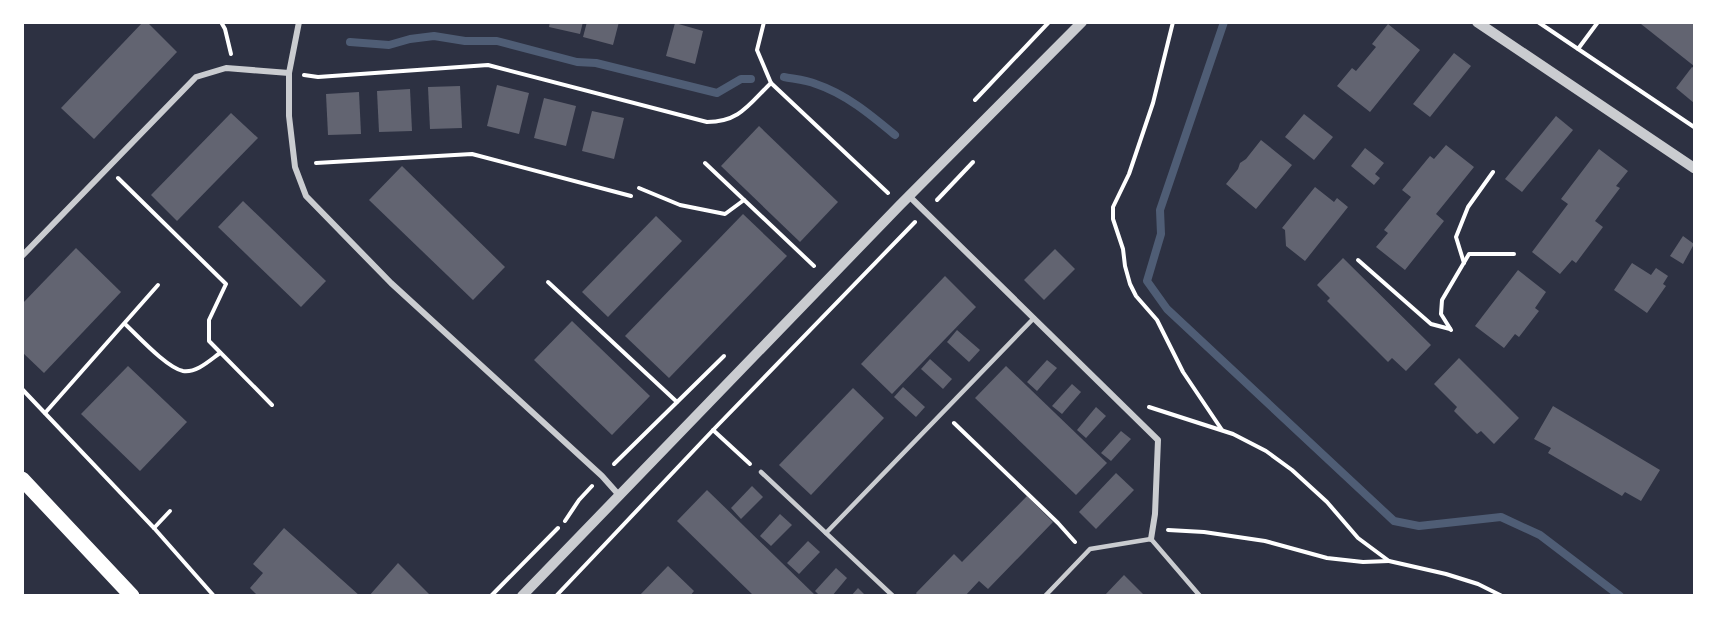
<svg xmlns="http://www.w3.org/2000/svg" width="1717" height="618" font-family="'Sofia Sans Condensed',sans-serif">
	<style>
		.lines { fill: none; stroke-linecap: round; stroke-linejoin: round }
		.stream { stroke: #4f5d75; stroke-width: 8 }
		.building { fill: #626471 }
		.path { stroke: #fff; stroke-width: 4 }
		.service { stroke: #caccd0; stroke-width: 4.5 }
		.minor { stroke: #caccd0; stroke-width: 6 }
		.tertiary { stroke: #caccd0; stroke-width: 10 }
		.primary { stroke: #fff; stroke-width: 15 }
	</style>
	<rect width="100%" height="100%" fill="#2d3142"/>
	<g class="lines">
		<g class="stream">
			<polyline points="1224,22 1160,210 1161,234 1147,281 1167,309 1394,521 1419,526 1501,517 1540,535 1620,596"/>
			<polyline points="350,42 389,45 410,39 434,36 465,41 497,41 577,62 596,63 717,93 741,79 751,79"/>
			<path d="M 784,77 C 794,79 806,80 816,84 C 846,94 871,115 895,135"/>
		</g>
	</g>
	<g class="building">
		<polygon points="143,22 147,22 177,52 94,139 61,108"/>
		<polygon points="550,22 583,22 580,34 549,27"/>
		<polygon points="587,22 619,22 613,45 583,37"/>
		<polygon points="1643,22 1694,22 1694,66 1641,24"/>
		<polygon points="675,23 703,31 695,64 666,56"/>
		<polygon points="1388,24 1420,50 1370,112 1337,86 1352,68 1356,71 1376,47 1372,44"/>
		<polygon points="1454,53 1471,66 1430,117 1413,104"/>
		<polygon points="1692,67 1694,68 1694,103 1676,88"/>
		<polygon points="497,85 529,93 519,134 487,126"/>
		<polygon points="460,86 462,128 430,129 428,87"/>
		<polygon points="410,89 412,131 379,132 377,91"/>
		<polygon points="359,92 361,134 328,135 326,94"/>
		<polygon points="544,98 576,106 566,146 534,138"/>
		<polygon points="592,111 624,118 614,159 582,151"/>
		<polygon points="231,113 258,138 177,221 151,195"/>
		<polygon points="1304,114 1333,137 1314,160 1285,137"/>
		<polygon points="1556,116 1573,130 1522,192 1505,179"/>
		<polygon points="759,126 838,202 800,242 721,166"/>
		<polygon points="1261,140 1292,165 1256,209 1226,184 1238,169 1240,163 1246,159"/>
		<polygon points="1446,145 1474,167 1436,214 1444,221 1405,270 1376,247 1388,233 1384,230 1411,197 1402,190 1430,156 1434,159"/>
		<polygon points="1365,148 1384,163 1375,174 1380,178 1374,185 1351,166"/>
		<polygon points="1599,149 1628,171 1616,186 1620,188 1595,221 1603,227 1576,263 1572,260 1560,274 1532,252 1568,204 1561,199"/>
		<polygon points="402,166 505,267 473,300 369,200"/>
		<polygon points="1315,187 1334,202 1337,198 1348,207 1305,261 1286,246 1285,230 1282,228"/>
		<polygon points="243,201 326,281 301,307 218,227"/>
		<polygon points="743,214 787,256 669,378 625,336"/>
		<polygon points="656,216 682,241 608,317 582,292"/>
		<polygon points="1683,236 1694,244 1683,264 1670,256"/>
		<polygon points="76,248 121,292 44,373 22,352 22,304"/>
		<polygon points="1055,249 1075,269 1044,300 1024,280"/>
		<polygon points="1343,258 1431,345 1406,371 1392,358 1388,362 1327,301 1330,298 1317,285"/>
		<polygon points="1632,263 1651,275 1656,268 1668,276 1663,284 1666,286 1647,313 1614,290"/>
		<polygon points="1518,270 1546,292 1535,308 1539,311 1519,337 1515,334 1504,348 1475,326"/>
		<polygon points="945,276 976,307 892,394 861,364"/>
		<polygon points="572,321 650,396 612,435 534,360"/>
		<polygon points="957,330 980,350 969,362 947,342"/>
		<polygon points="1459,358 1519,418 1494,444 1481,431 1477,434 1454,411 1457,407 1434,384"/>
		<polygon points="930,359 952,379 943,389 921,369"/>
		<polygon points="1047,360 1057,368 1037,391 1027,382"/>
		<polygon points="128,366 187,422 140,471 81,414"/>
		<polygon points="1006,366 1107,463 1076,495 975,398"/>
		<polygon points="1072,384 1081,392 1062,414 1052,406"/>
		<polygon points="903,387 925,407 916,417 894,397"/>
		<polygon points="853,388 884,418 811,495 779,465"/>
		<polygon points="1553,406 1660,470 1641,501 1625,492 1622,496 1548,453 1551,448 1534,439"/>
		<polygon points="1096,407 1106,416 1086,438 1077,430"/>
		<polygon points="1121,431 1131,439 1111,461 1101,453"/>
		<polygon points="1116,473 1134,490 1096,529 1079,512"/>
		<polygon points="752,486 763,497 741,519 731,508"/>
		<polygon points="707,490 816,596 754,596 677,521"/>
		<polygon points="1027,496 1053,522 988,589 979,581 965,596 918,596 916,593 954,554 962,562"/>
		<polygon points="780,514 792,525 771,546 760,536"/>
		<polygon points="284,528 360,596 258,596 250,588 263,573 253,564"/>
		<polygon points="808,541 820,552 799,574 787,563"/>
		<polygon points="398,563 431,596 369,596"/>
		<polygon points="668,566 694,591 690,596 639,596"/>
		<polygon points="836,568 847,578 832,596 820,596 815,591"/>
		<polygon points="1124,575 1145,596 1104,596"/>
		<polygon points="858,588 866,596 851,596"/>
	</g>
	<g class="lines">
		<g class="path">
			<polyline points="221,22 225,29 231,54"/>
			<polyline points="764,22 757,50 771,83 888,193"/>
			<polyline points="1173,22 1153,103 1129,174 1113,207 1113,219 1123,249 1125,266 1130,284 1136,296 1157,320 1183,372 1222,430"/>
			<polyline points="1538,22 1694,127"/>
			<polyline points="1578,49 1598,22"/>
			<path d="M 304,75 L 318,77 L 488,65 L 707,122 C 740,122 749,104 771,83"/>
			<polyline points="975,100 1049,22"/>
			<polyline points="316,163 472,154 631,196"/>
			<polyline points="705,163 814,266"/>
			<polyline points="118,178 226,284 209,320 209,341 272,405"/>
			<polyline points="639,188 680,205 725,214 744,200"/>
			<polyline points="937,200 973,162"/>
			<polyline points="1358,260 1431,324 1450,329"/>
			<polyline points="1464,263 1456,237 1468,207 1493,172"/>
			<polyline points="548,282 677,402"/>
			<path d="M 125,324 C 138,336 167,368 183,371 C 197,373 210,360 220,353"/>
			<polyline points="1451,330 1441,314 1442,300 1469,254 1514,254"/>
			<polyline points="22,389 154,528 214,596"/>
			<polyline points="1149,407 1233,434 1266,451 1292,470 1327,502 1358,538 1389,561 1446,574 1478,584 1502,596"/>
			<polyline points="45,413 158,285"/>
			<polyline points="954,423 1058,523 1075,542"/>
			<polyline points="713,430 750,464"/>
			<polyline points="614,464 724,356"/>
			<polyline points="565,521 579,500 592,486"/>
			<polyline points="154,528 170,511"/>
			<polyline points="1168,530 1204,532 1265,541 1327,558 1363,562 1389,561"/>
			<polyline points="491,596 558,528"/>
			<polyline points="556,596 715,428 915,222"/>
		</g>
		<g class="service">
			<polyline points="761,472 893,596"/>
			<polyline points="826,533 1034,318"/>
			<polyline points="1045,596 1090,549 1151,539 1200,596"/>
		</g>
		<g class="minor">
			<polyline points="299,22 289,73 289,116 295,167 306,196 391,283 602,476 618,494"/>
			<polyline points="909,196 1158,440 1155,514 1151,539"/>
			<polyline points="22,256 196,77 226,68 289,73"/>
		</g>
		<g class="tertiary">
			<polyline points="1477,22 1694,168"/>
			<polyline points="522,596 900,205 1082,22"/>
		</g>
		<polyline class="primary" points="22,479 132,596"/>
	</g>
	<rect width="1717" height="618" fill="none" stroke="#ffffff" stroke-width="48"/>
</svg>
